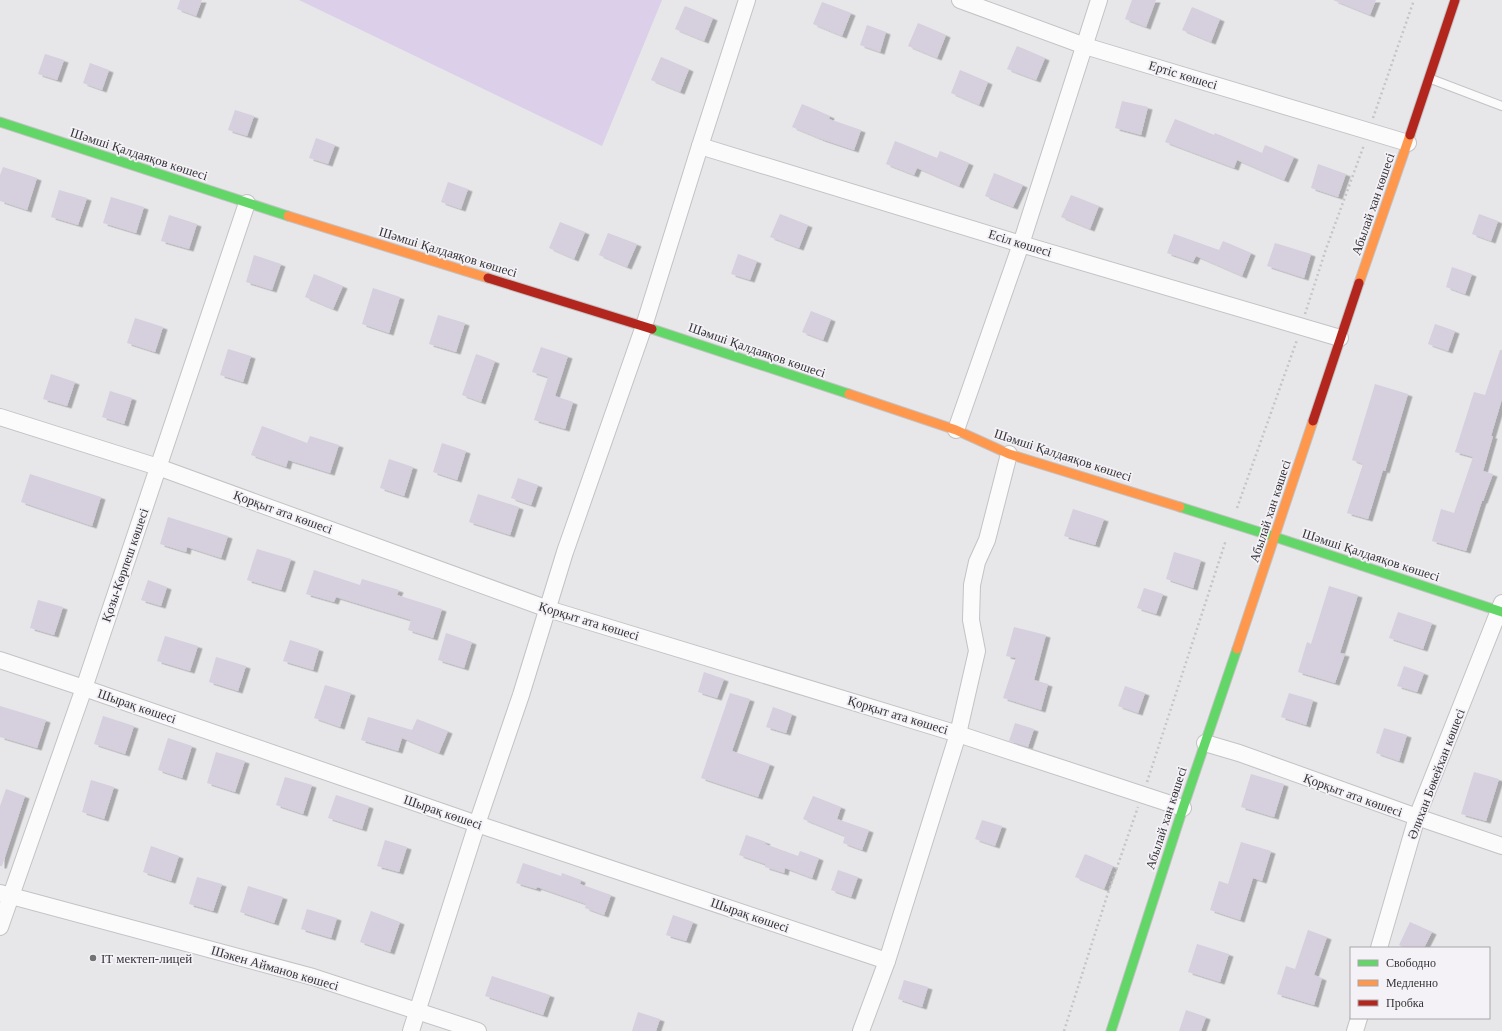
<svg xmlns="http://www.w3.org/2000/svg" width="1502" height="1031" font-family="Georgia,serif">
	<style>
		.green { fill: #dbcfea }
		.building { fill: #d6cfde; filter: url(#shadow) }
		.lines { fill: none; stroke-linecap: round; stroke-linejoin: round }
		.lane-casing { stroke: #c3c2c5; stroke-width: 10 }
		.street-casing { stroke: #c3c2c5; stroke-width: 18 }
		.fast-casing { stroke: #c3c2c5; stroke-width: 11 }
		.slow-casing { stroke: #c3c2c5; stroke-width: 11 }
		.jam-casing { stroke: #c3c2c5; stroke-width: 11 }
		.path { stroke: #c5c5c6; stroke-width: 2.5; stroke-dasharray: 2 3; stroke-linecap: butt }
		.lane { stroke: #fbfbfc; stroke-width: 8 }
		.street { stroke: #fbfbfc; stroke-width: 16 }
		.fast { stroke: #63d668; stroke-width: 9 }
		.slow { stroke: #ff974d; stroke-width: 9 }
		.jam { stroke: #b3261e; stroke-width: 9 }
		.poi-dot { fill: #737275; stroke: #f4f2f7; stroke-width: 1.5 }
		.labels { text-anchor: middle; dominant-baseline: central; stroke-width: 3.5; stroke-linejoin: round; paint-order: stroke }
		.street-label { font-size: 13px; fill: #353436; stroke: #f4f2f7 }
		.poi-label { font-size: 13px; fill: #353436; stroke: #f4f2f7; text-anchor: start }
	</style>
	<defs>
		<filter id="shadow"><feDropShadow dx="4.5" dy="2.5" stdDeviation="0" flood-color="#0004"/></filter>
	</defs>
	<rect width="100%" height="100%" fill="#e7e6e9"/>
	<polygon class="green" points="299,0 662,0 602,146"/>
	<g class="building">
		<polygon points="180,0 202,0 196,16 177,9"/>
		<polygon points="1132,0 1156,0 1146,27 1125,19"/>
		<polygon points="1333,0 1376,0 1370,15"/>
		<polygon points="822,2 851,13 842,36 813,24"/>
		<polygon points="685,6 713,18 704,41 675,29"/>
		<polygon points="1192,7 1220,19 1211,42 1182,30"/>
		<polygon points="918,23 946,35 937,58 908,46"/>
		<polygon points="867,25 886,32 880,52 860,45"/>
		<polygon points="1017,46 1045,58 1036,80 1007,69"/>
		<polygon points="45,54 64,60 57,80 38,74"/>
		<polygon points="661,57 689,69 680,92 651,80"/>
		<polygon points="90,63 109,70 102,90 83,83"/>
		<polygon points="960,70 988,82 979,105 951,93"/>
		<polygon points="1122,101 1148,107 1141,135 1115,128"/>
		<polygon points="802,104 830,116 829,119 861,130 854,150 821,139 792,127"/>
		<polygon points="235,110 254,116 247,136 228,130"/>
		<polygon points="1175,119 1214,135 1215,133 1262,153 1265,145 1294,157 1284,180 1237,160 1234,168 1165,142"/>
		<polygon points="316,138 335,145 328,164 309,158"/>
		<polygon points="895,141 937,158 940,151 969,163 959,186 917,168 914,175 886,164"/>
		<polygon points="1318,164 1346,174 1338,197 1311,188"/>
		<polygon points="3,167 37,178 27,210 0,201 0,175"/>
		<polygon points="994,173 1023,185 1013,207 985,196"/>
		<polygon points="448,182 468,189 461,209 441,202"/>
		<polygon points="59,190 87,198 78,225 51,217"/>
		<polygon points="1071,195 1099,206 1090,229 1061,217"/>
		<polygon points="111,197 144,207 136,233 103,223"/>
		<polygon points="780,214 808,225 799,248 770,237"/>
		<polygon points="1479,214 1498,221 1491,241 1472,234"/>
		<polygon points="169,215 197,224 189,249 161,241"/>
		<polygon points="560,222 585,232 574,259 549,248"/>
		<polygon points="608,233 637,244 627,267 599,255"/>
		<polygon points="1174,234 1219,250 1223,241 1251,253 1242,276 1196,256 1193,262 1167,253"/>
		<polygon points="1275,243 1311,254 1304,278 1267,266"/>
		<polygon points="738,254 757,261 750,280 731,274"/>
		<polygon points="254,255 281,264 272,290 246,282"/>
		<polygon points="1452,267 1472,274 1465,294 1446,287"/>
		<polygon points="314,274 343,286 333,309 305,297"/>
		<polygon points="373,288 400,297 389,333 362,324"/>
		<polygon points="811,311 831,319 823,340 802,332"/>
		<polygon points="438,315 465,323 456,352 429,344"/>
		<polygon points="135,318 163,327 155,352 127,343"/>
		<polygon points="1435,324 1455,331 1448,351 1428,344"/>
		<polygon points="541,347 568,356 555,396 573,402 565,429 534,420 548,377 532,372"/>
		<polygon points="228,349 251,356 243,382 220,375"/>
		<polygon points="1500,350 1502,350 1502,399 1491,436 1493,436 1483,471 1493,474 1483,501 1482,501 1466,551 1432,541 1441,509 1454,513 1473,457 1455,452 1474,392 1485,395"/>
		<polygon points="476,354 495,361 481,402 462,395"/>
		<polygon points="51,374 75,382 67,406 43,399"/>
		<polygon points="1375,384 1408,394 1385,471 1383,470 1368,519 1347,513 1363,464 1352,460"/>
		<polygon points="110,391 132,398 124,424 102,417"/>
		<polygon points="262,426 307,443 310,436 339,445 330,473 288,460 286,467 251,455"/>
		<polygon points="442,443 466,451 457,480 433,472"/>
		<polygon points="389,459 413,467 404,496 380,488"/>
		<polygon points="30,474 101,497 92,526 21,502"/>
		<polygon points="518,478 538,485 531,505 511,498"/>
		<polygon points="478,494 519,507 510,535 469,522"/>
		<polygon points="1073,509 1104,519 1095,545 1064,536"/>
		<polygon points="168,517 228,536 221,558 187,547 186,552 160,544"/>
		<polygon points="257,549 291,559 281,590 247,580"/>
		<polygon points="1174,552 1201,560 1193,588 1166,579"/>
		<polygon points="314,570 360,585 362,579 399,590 397,595 442,609 433,638 408,630 411,620 336,597 334,602 306,594"/>
		<polygon points="148,580 167,587 161,606 141,600"/>
		<polygon points="1329,586 1358,595 1340,653 1345,654 1335,683 1298,672 1307,642 1311,644"/>
		<polygon points="1144,588 1163,594 1156,614 1137,608"/>
		<polygon points="38,600 63,607 54,635 30,628"/>
		<polygon points="1398,612 1432,623 1423,649 1389,638"/>
		<polygon points="1014,627 1046,635 1034,680 1048,684 1041,710 1003,698 1016,658 1006,656"/>
		<polygon points="446,633 472,642 464,668 438,660"/>
		<polygon points="165,636 198,646 190,671 157,661"/>
		<polygon points="290,640 319,649 313,670 283,661"/>
		<polygon points="216,657 246,666 238,691 209,682"/>
		<polygon points="1404,666 1424,673 1417,692 1397,686"/>
		<polygon points="704,672 724,679 717,698 698,692"/>
		<polygon points="325,685 351,693 340,727 314,718"/>
		<polygon points="1125,686 1145,693 1138,713 1118,706"/>
		<polygon points="730,693 750,699 732,751 770,764 758,797 701,778"/>
		<polygon points="1289,693 1313,700 1306,725 1281,717"/>
		<polygon points="0,706 46,720 37,748 0,737"/>
		<polygon points="773,707 792,714 786,733 766,727"/>
		<polygon points="103,716 134,726 125,754 94,744"/>
		<polygon points="368,717 412,730 417,719 448,731 439,753 402,738 398,751 361,740"/>
		<polygon points="1015,723 1034,729 1028,747 1009,741"/>
		<polygon points="1384,728 1407,735 1399,761 1376,753"/>
		<polygon points="168,738 192,746 182,778 158,770"/>
		<polygon points="216,752 245,761 235,792 207,783"/>
		<polygon points="1474,772 1499,779 1486,821 1461,814"/>
		<polygon points="1251,774 1284,784 1274,817 1241,807"/>
		<polygon points="285,777 312,785 303,814 276,805"/>
		<polygon points="91,780 114,787 104,819 82,812"/>
		<polygon points="6,789 25,796 2,866 0,866 0,806"/>
		<polygon points="336,795 369,806 362,829 328,818"/>
		<polygon points="813,796 841,807 837,819 869,830 862,850 843,843 845,836 803,819"/>
		<polygon points="982,820 1002,826 995,846 975,839"/>
		<polygon points="746,835 766,842 765,844 798,856 800,851 819,858 812,878 785,868 784,873 765,867 765,864 739,855"/>
		<polygon points="385,840 407,847 399,872 377,866"/>
		<polygon points="1241,842 1271,851 1262,881 1253,878 1240,920 1210,910 1219,881 1228,884"/>
		<polygon points="151,846 179,856 171,881 143,872"/>
		<polygon points="1085,854 1113,866 1104,889 1075,877"/>
		<polygon points="523,863 561,876 562,873 581,880 580,884 611,895 604,915 585,908 586,904 537,887 536,889 516,883"/>
		<polygon points="838,870 858,877 851,897 831,890"/>
		<polygon points="197,877 222,884 213,911 189,904"/>
		<polygon points="248,886 283,897 274,923 240,912"/>
		<polygon points="307,909 337,918 331,938 301,929"/>
		<polygon points="371,911 400,922 390,952 360,942"/>
		<polygon points="673,915 693,922 686,941 666,935"/>
		<polygon points="1410,922 1432,932 1424,948 1405,948 1399,945"/>
		<polygon points="1308,930 1327,937 1314,975 1322,978 1314,1005 1277,994 1286,966 1295,969"/>
		<polygon points="1197,944 1229,954 1220,982 1188,972"/>
		<polygon points="492,976 550,995 543,1015 485,996"/>
		<polygon points="904,980 928,987 922,1007 898,999"/>
		<polygon points="1186,1010 1206,1017 1201,1031 1179,1031"/>
		<polygon points="638,1012 660,1019 656,1031 632,1031"/>
	</g>
	<g class="lines">
		<g class="lane-casing">
			<polyline id="lane" points="1431,79 1502,106"/>
		</g>
		<g class="street-casing">
			<g id="street">
				<polyline points="960,0 1085,46 1408,143"/>
				<polyline points="700,146 1021,244 1340,338"/>
				<polyline points="0,417 158,467 548,609 958,734 1183,808"/>
				<polyline points="956,430 1021,244 1099,0"/>
				<polyline points="0,660 84,688 477,824 887,961"/>
				<polyline points="1205,743 1239,753 1417,817 1502,846"/>
				<polyline points="0,893 313,977 478,1031"/>
				<polyline points="0,927 84,688 247,203"/>
				<polyline points="1379,948 1417,817 1502,603"/>
				<polyline points="411,1031 477,824 521,695 565,552 644,326 700,146 747,0"/>
				<polyline points="861,1031 887,961 958,734 977,651 971,620 972,585 977,562 987,540 1009,454"/>
				<polyline points="1355,1031 1359,1018"/>
			</g>
		</g>
		<g class="fast-casing">
			<g id="fast">
				<polyline points="0,122 288,216"/>
				<polyline points="652,329 849,394"/>
				<polyline points="1180,507 1275,537 1502,612"/>
				<polyline points="1111,1031 1183,808 1237,649"/>
			</g>
		</g>
		<g class="slow-casing">
			<g id="slow">
				<polyline points="288,216 488,278"/>
				<polyline points="1359,283 1410,135"/>
				<polyline points="849,394 956,430 1009,454 1180,507"/>
				<polyline points="1237,649 1313,421"/>
			</g>
		</g>
		<g class="jam-casing">
			<g id="jam">
				<polyline points="1410,135 1455,0"/>
				<polyline points="488,278 652,329"/>
				<polyline points="1313,421 1359,283"/>
			</g>
		</g>
		<g class="path">
			<polyline points="1373,118 1414,0"/>
			<polyline points="1305,314 1326,249 1364,145"/>
			<polyline points="1237,508 1297,340"/>
			<polyline points="1147,782 1226,540"/>
			<polyline points="1064,1031 1107,896 1138,807"/>
		</g>
		<use href="#lane" class="lane"/>
		<use href="#street" class="street"/>
		<use href="#fast" class="fast"/>
		<use href="#slow" class="slow"/>
		<use href="#jam" class="jam"/>
	</g>
	<circle class="poi-dot" cx="93" cy="958" r="4"/>
	<g class="labels">
		<g class="street-label">
			<text transform="translate(1183 75) rotate(17)">Ертіс көшесі</text>
			<text transform="translate(139 154) rotate(18)">Шәмші Қалдаяқов көшесі</text>
			<text transform="translate(1373 204) rotate(-71)">Абылай хан көшесі</text>
			<text transform="translate(1020 243) rotate(17)">Есіл көшесі</text>
			<text transform="translate(448 252) rotate(17)">Шәмші Қалдаяқов көшесі</text>
			<text transform="translate(757 350) rotate(19)">Шәмші Қалдаяқов көшесі</text>
			<text transform="translate(1063 455) rotate(18)">Шәмші Қалдаяқов көшесі</text>
			<text transform="translate(1270 511) rotate(-72)">Абылай хан көшесі</text>
			<text transform="translate(283 512) rotate(20)">Қорқыт ата көшесі</text>
			<text transform="translate(1371 555) rotate(18)">Шәмші Қалдаяқов көшесі</text>
			<text transform="translate(125 565) rotate(-71)">Қозы-Көрпеш көшесі</text>
			<text transform="translate(589 621) rotate(17)">Қорқыт ата көшесі</text>
			<text transform="translate(137 706) rotate(19)">Шырақ көшесі</text>
			<text transform="translate(898 715) rotate(17)">Қорқыт ата көшесі</text>
			<text transform="translate(1436 774) rotate(-69)">Әлихан Бөкейхан көшесі</text>
			<text transform="translate(1353 795) rotate(20)">Қорқыт ата көшесі</text>
			<text transform="translate(443 812) rotate(19)">Шырақ көшесі</text>
			<text transform="translate(1166 818) rotate(-72)">Абылай хан көшесі</text>
			<text transform="translate(750 915) rotate(19)">Шырақ көшесі</text>
			<text transform="translate(275 968) rotate(16)">Шәкен Айманов көшесі</text>
		</g>
		<g class="poi-label">
			<text x="101" y="958">IT мектеп-лицей</text>
		</g>
	</g>
	<rect x="1350" y="947" width="140" height="72" fill="#f4f2f7" stroke="#a8a6aa"/>
	<rect x="1358" y="960" width="20" height="6" fill="#63d668" stroke="#a8a6aa"/>
	<text x="1386" y="967" font-size="12" fill="#353436">Свободно</text>
	<rect x="1358" y="980" width="20" height="6" fill="#ff974d" stroke="#a8a6aa"/>
	<text x="1386" y="987" font-size="12" fill="#353436">Медленно</text>
	<rect x="1358" y="1000" width="20" height="6" fill="#b3261e" stroke="#a8a6aa"/>
	<text x="1386" y="1007" font-size="12" fill="#353436">Пробка</text>
</svg>
